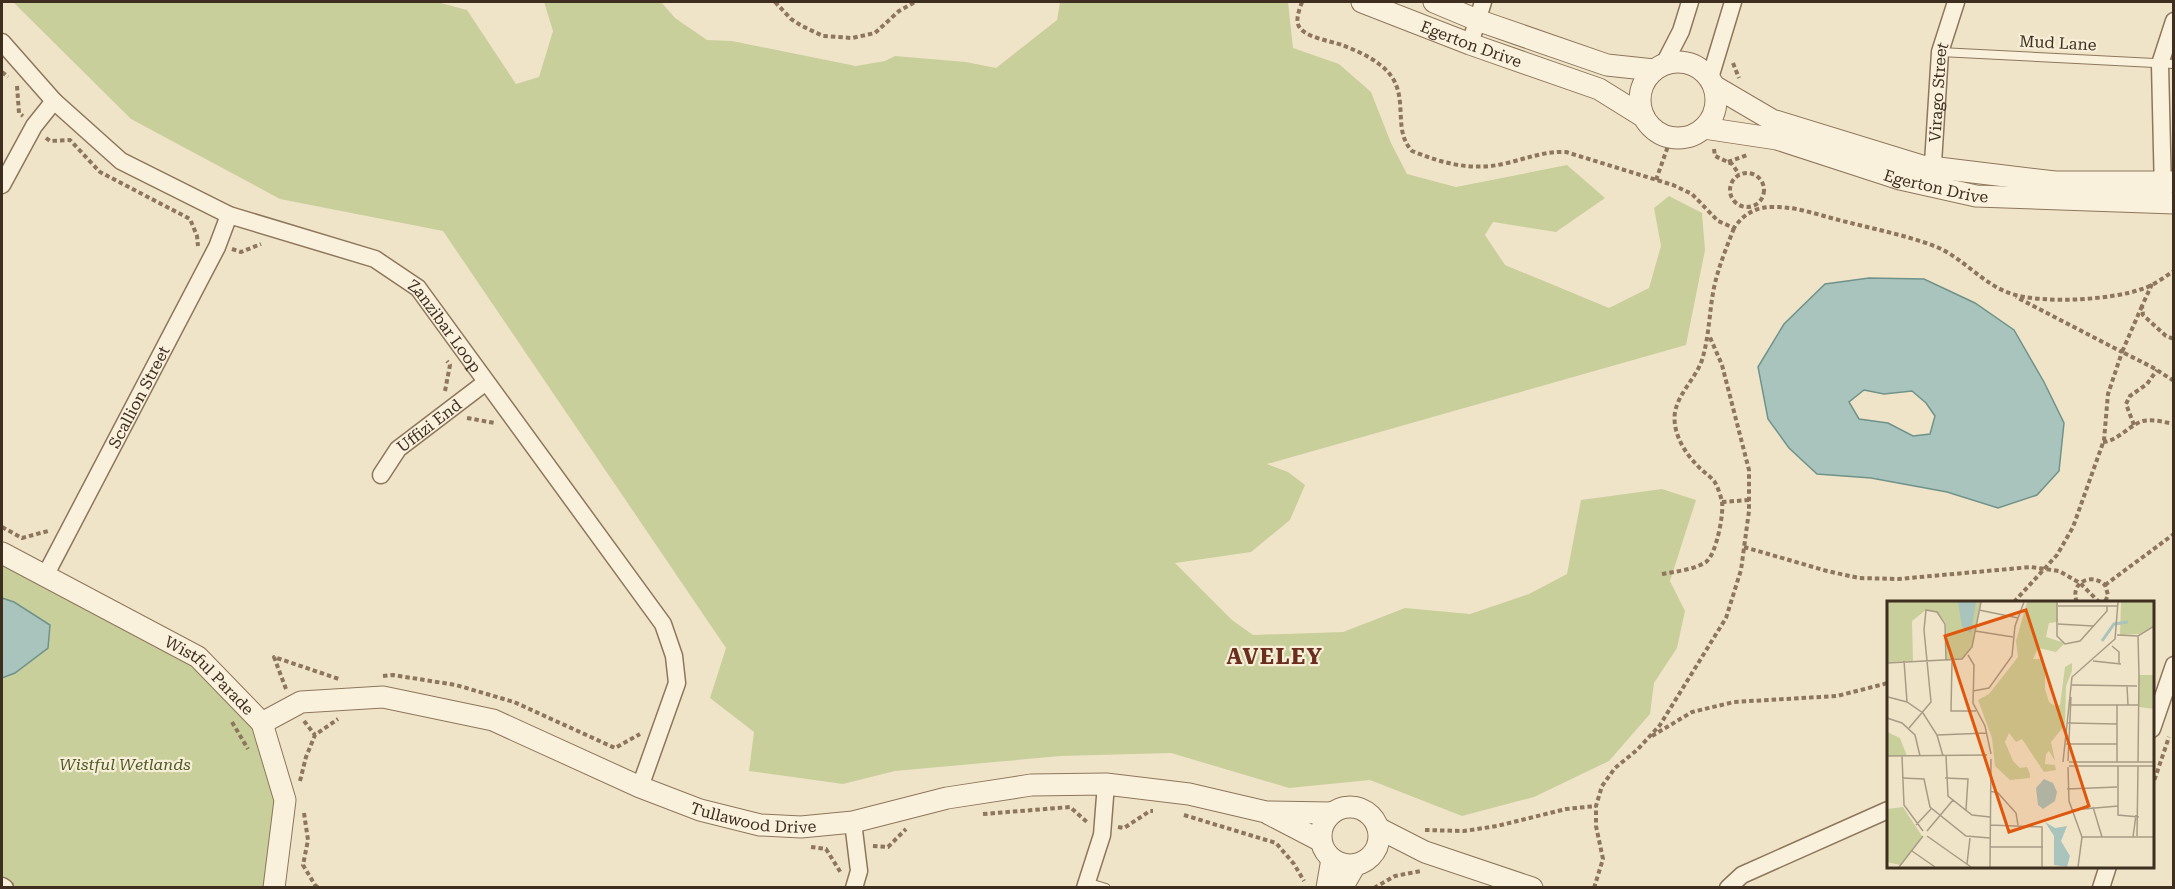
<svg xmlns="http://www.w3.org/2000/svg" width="2175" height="889" font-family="'Roboto Serif',serif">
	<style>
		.green { fill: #c9cf9b }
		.water { fill: #a9c4bc; stroke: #6f938a; stroke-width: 1.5; fill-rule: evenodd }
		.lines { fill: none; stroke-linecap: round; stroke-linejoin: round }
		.service-casing { stroke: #8d765c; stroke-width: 10 }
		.minor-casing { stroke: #8d765c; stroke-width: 19 }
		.tertiary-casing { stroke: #8d765c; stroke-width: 23 }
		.path { stroke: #8d765c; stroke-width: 4; stroke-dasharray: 4.5 3; stroke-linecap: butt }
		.service { stroke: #faf1dc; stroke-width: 8 }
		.minor { stroke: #faf1dc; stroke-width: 16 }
		.tertiary { stroke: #faf1dc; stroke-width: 21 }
		.labels { text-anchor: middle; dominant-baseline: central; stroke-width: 4.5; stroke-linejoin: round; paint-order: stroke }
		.street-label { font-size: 16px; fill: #3d2e20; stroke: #f7eed8 }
		.park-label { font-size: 16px; font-style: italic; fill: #4d5a26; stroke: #f7eed8 }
		.district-label { font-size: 22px; font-weight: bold; letter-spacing: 1.5px; fill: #6b2e1e; stroke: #f7eed8 }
		.inset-river { fill: none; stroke: #a9c4bc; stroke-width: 3 }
		.inset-road { fill: none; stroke: #a89b85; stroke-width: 1.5 }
		.view { fill: #df570d; fill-opacity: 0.15; stroke: #df570d; stroke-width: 3 }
		.inset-edge { fill: none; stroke: #3d2e20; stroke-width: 3 }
	</style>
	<rect width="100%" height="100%" fill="#f0e4c8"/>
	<g class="green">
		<polygon points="13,2 437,2 467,10 516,84 539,77 553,31 544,2 661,2 675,18 707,40 732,41 856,66 885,61 895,56 966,62 996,68 1057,20 1060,2 1288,2 1293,48 1339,64 1371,92 1391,143 1407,174 1456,187 1567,165 1605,198 1556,232 1493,222 1485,235 1505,265 1609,308 1649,288 1661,246 1654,208 1669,196 1702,213 1705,250 1686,345 1267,464 1288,472 1305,485 1290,520 1251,552 1175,563 1232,620 1253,635 1343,632 1405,608 1470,614 1529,594 1567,574 1581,500 1662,489 1696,500 1670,581 1685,611 1677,648 1654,683 1650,714 1609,761 1534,797 1462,816 1370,780 1289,788 1171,753 1061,756 895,771 843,784 749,771 754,732 710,698 726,648 443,231 280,199 131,119"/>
		<polygon points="2,552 199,657 254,727 286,803 273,887 8,888 2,886"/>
	</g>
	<g class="water">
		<path d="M 1869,278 L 1924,279 L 1975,303 L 2014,330 L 2044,382 L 2064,423 L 2059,471 L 2037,495 L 1998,508 L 1947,492 L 1871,478 L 1817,474 L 1789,448 L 1768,419 L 1758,367 L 1784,324 L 1825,284 ZM 1864,390 L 1884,394 L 1912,391 L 1926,403 L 1935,416 L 1930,434 L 1913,436 L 1888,423 L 1859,419 L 1849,402 Z"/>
		<polygon points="2,598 14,602 50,625 48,648 15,673 2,678"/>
	</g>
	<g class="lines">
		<g class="service-casing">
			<g id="service">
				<polyline points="1940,52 2174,64"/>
				<polyline points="1086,882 1106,888"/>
			</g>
		</g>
		<g class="minor-casing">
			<g id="minor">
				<path id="s1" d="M 2,42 L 54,101 L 121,161 L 229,215 L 375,259 L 418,288 L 663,624 L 674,656 L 677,683 L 640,787"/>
				<polyline points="1470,44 1483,2"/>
				<polyline points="1664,64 1681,31 1690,2"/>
				<polyline points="1710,78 1733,2"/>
				<path id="s2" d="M 1932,179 L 1940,52 L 1956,2"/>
				<polyline points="2,185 34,126 54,101"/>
				<polyline points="2163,193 2160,64 2174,21"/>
				<path id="s3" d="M 381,475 L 398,449 L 486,382"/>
				<path id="s4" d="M 45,576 L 217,247 L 229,215"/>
				<polyline points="2152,729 2174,665"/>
				<polyline points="853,822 859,871 854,888"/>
				<polyline points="2,886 5,888"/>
				<polyline points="1085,888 1102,835 1106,784"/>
				<polyline points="1728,888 1742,875 1888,810"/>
				<polyline points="2101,888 2108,866"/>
			</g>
		</g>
		<g class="tertiary-casing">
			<g id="tertiary">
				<path id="s5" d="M 1362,2 L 1470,44 L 1599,89 L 1644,117"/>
				<polyline points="1434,2 1477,20 1607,65 1654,70"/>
				<circle cx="1678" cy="100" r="38"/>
				<polyline points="1714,86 1772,120 1922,166 2055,182 2174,182"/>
				<path id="s6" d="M 1704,128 L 1777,139 L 1900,179 L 1976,196 L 2174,203"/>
				<path id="s7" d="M 2,553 L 198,657 L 262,723 L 285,800 L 274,888"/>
				<path id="s8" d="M 262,723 L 301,702 L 383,697 L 493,720 L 640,787 L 700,810 L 760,825 L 801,827 L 853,822 L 947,798 L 1031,785 L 1106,784 L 1189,794 L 1266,812 L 1331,813"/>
				<circle cx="1350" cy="836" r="29"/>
				<polyline points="1269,814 1321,841"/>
				<polyline points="1378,828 1425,852 1532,888"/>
				<polyline points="1327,888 1332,859"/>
				<polyline points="1342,888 1355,865"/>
			</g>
		</g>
		<g class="path">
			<polyline points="775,2 791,19 802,26 823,36 852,38 875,33 899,11 915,2"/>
			<path d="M 1302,2 C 1300,8 1296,17 1298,24 C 1301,37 1331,41 1342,45 C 1355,50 1369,56 1379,64 C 1415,90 1389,126 1412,151 C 1442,163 1470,171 1503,164 C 1525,159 1544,151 1566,152 L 1673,185 L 1692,194 L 1718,221 L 1734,228 C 1744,213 1758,206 1776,207 C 1800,207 1824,217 1847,222 C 1878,230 1910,236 1939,248 C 1965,260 1984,285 2012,294 C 2044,304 2111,300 2142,289 C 2153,286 2164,277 2174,271"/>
			<polyline points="1733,63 1739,78"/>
			<polyline points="2,72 8,77"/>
			<polyline points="17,86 19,113 23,116"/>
			<path d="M 1650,134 C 1663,146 1676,149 1692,143"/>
			<polyline points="46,138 50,141 70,140 100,172 190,219 197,236 198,246"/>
			<polyline points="1714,149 1715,156 1732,164 1739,174"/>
			<polyline points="1728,162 1747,155"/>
			<circle cx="1747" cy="190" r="17"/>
			<polyline points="1656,180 1668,146"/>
			<polyline points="232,249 241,252 261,244"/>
			<polyline points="2152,284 2142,306 2143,315 2166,336 2174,339"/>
			<polyline points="2142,306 2122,352 2152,367 2174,381"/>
			<polyline points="445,391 450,365 447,361"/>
			<polyline points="467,418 495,423"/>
			<polyline points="2134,425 2126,404 2130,396 2147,384 2157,370"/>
			<path d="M 2103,442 C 2118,441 2129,425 2143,421 C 2153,419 2164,422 2174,424"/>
			<polyline points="1722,502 1749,500"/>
			<polyline points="2,527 22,538 48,531"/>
			<polyline points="1744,547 1827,571 1859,578 1898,579 2031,567 2059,571 2080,583 2099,602"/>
			<path d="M 1662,574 C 1677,571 1693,570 1706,562 C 1716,555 1724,514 1722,502 C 1721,496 1717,485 1714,481 C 1709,475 1702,471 1697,465 C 1684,452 1672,432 1675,412 C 1679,392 1696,378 1702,360 C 1709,337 1709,316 1713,293 C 1717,270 1726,249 1734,228"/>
			<polyline points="2105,585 2174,534"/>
			<polyline points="2014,602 2057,555 2073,527 2104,440 2108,394 2122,352 2016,297"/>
			<path d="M 2077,602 C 2069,583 2091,572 2105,585 L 2108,595 L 2105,602"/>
			<polyline points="383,676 393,675 456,685 514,702 615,748 640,734"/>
			<polyline points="286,689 274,657 339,679"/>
			<polyline points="304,721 315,735"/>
			<polyline points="232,722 248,749"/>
			<polyline points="1652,736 1692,712 1734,702 1837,696 1888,683"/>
			<polyline points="300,781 306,757 315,735 338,719"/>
			<polyline points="2152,787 2169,737"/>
			<polyline points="1344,798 1366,803 1376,810"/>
			<polyline points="304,813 308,840 303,865 315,885 319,888"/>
			<polyline points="983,814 1070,807 1087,822"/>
			<polyline points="1184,815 1276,843 1294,864 1304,881"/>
			<polyline points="1118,827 1124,828 1150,811 1153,811"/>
			<polyline points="1425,830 1464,831 1497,826 1566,809 1596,806"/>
			<polyline points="873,846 888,847 906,829"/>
			<polyline points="811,847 826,849 841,873"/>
			<polyline points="1374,888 1395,876 1421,871"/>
			<polyline points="1594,888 1603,859 1596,826 1596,806 1602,786 1615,768 1637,750 1660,725 1726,618 1741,570 1749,511 1749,470 1722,365 1709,335"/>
		</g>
		<use href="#service" class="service"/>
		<use href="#minor" class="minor"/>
		<use href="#tertiary" class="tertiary"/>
	</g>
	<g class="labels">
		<g class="street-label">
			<text stroke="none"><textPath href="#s5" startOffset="117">Egerton Drive</textPath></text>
			<text transform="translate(2058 43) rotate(3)">Mud Lane</text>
			<text stroke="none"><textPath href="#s2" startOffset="87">Virago Street</textPath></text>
			<text stroke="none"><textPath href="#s6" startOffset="240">Egerton Drive</textPath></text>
			<text stroke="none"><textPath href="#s1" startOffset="540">Zanzibar Loop</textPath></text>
			<text stroke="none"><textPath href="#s4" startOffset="202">Scallion Street</textPath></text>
			<text stroke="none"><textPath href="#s3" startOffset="70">Uffizi End</textPath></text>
			<text stroke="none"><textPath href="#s7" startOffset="242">Wistful Parade</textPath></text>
			<text stroke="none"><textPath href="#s8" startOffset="519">Tullawood Drive</textPath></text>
		</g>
		<g class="park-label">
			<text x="125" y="764">Wistful Wetlands</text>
		</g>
		<g class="district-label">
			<text x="1275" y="656">AVELEY</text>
		</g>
	</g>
	<g transform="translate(1887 601)">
		<rect width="267" height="267" fill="#f0e4c8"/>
		<path d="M 0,1 L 94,1 L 85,46 L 75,58 L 59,60 L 59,22 L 50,11 L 39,9 L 25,20 L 26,60 L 0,61 ZM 140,1 L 170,1 L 171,21 L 162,22 L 159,36 L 178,42 L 169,51 L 151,47 L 146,58 L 155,58 L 158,64 L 158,88 L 162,101 L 168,105 L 173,104 L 178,66 L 185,62 L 185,70 L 179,85 L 178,124 L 164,141 L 168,160 L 162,150 L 159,153 L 158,163 L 168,164 L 169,169 L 157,171 L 135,138 L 129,141 L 122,132 L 118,141 L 126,160 L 133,167 L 140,166 L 143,173 L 143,177 L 123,179 L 108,165 L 105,137 L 91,99 L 102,93 L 131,56 L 129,40 ZM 234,1 L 267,1 L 267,24 L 252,33 L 233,34 ZM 252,74 L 267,74 L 267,108 L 252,106 ZM 0,131 L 13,137 L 20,155 L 0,155 ZM 16,206 L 35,235 L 13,264 L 0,261 L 0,208 Z" fill="#c9cf9b"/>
		<path d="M 71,1 L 89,1 L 84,32 L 75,26 ZM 157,178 L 166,182 L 170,191 L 168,200 L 156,208 L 151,204 L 149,187 ZM 158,221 L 168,227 L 180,225 L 174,240 L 183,255 L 180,266 L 167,264 L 167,235 Z" fill="#a9c4bc"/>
		<path class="inset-river" d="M 215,40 L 227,23 L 241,21"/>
		<path class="inset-road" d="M 170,1 L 170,35 L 178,43 L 193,40 L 220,10 L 220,5M 171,5 L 231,5M 92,9 L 131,17M 171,23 L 206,25M 88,30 L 126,36M 230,34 L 251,35 L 267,25M 251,35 L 252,75M 225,45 L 232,51 L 232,63M 81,54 L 87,64 L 86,102 L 98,125 L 104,153M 17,60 L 20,101M 65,60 L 64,110 L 89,110M 206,60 L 234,63M 0,62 L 75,58 L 85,46 L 94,1M 185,84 L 250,85M 240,85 L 241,104M 86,90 L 102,87 L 125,55 L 128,25 L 137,1M 1,96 L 20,101 L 36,112 L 50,134 L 56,155M 183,104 L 251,104M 230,104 L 230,161M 0,117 L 15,122 L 28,134 L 33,155M 181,122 L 230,123M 22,127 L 44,101 L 37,29 L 39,9 L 50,11 L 58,23 L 59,60M 50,134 L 100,132M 179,143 L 230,143M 0,155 L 100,154M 15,155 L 17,204 L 36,230M 59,155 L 61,195 L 85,214 L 103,216M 181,160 L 184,96M 176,161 L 185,76 L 228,38 L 231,1M 182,161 L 267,161M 251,161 L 252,75M 182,165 L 267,165M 231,165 L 231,214 L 252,216M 181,166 L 182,200 L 195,236 L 191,266M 15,177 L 37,178 L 43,206 L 79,235 L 103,237M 58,177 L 81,178 L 79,209M 180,188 L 230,186M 103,190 L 111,192 L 129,212 L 131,224M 206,206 L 215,236M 185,209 L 231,205M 29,224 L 44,208M 103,224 L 155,226 L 155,266M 40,230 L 66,199M 40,235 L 84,266M 250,235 L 251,165M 194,236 L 267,236M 246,236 L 249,214M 103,246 L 156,246M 25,250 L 48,266M 80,263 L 83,237M 12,266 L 36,235M 103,266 L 104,158"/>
		<path class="view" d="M 139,9 L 202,205 L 122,231 L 58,35 Z"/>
		<rect width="267" height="267" class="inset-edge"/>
	</g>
	<rect width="2175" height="889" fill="none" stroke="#3d2e20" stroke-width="6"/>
</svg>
